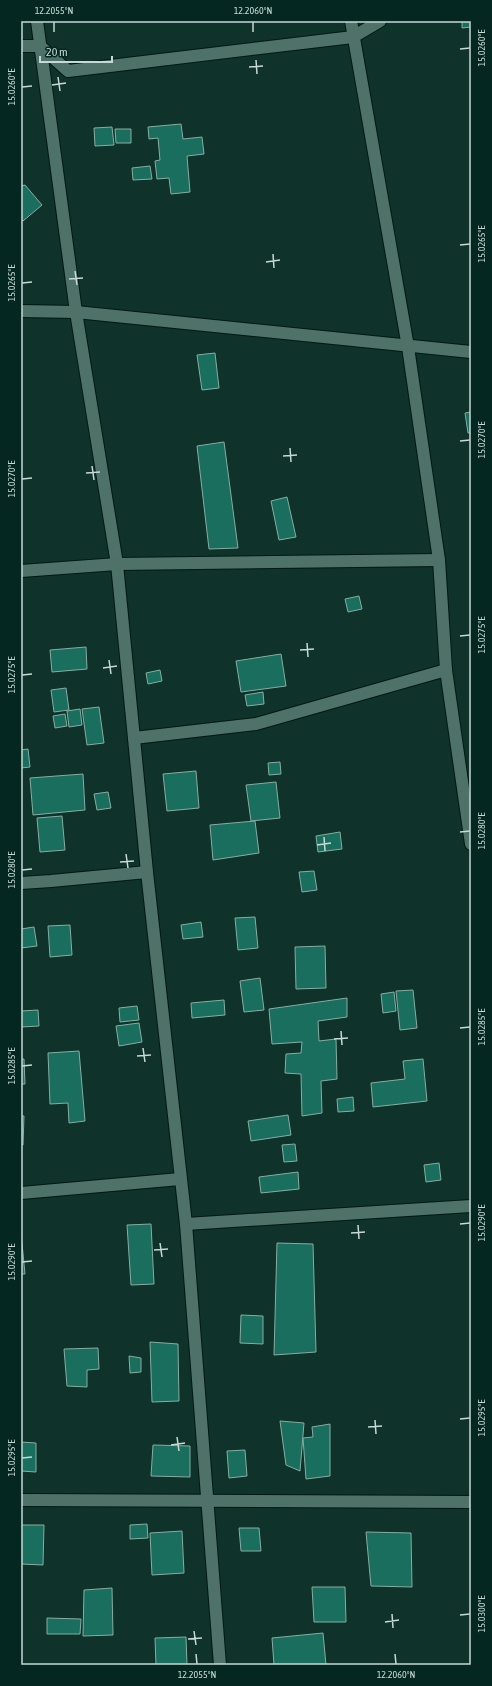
<svg xmlns="http://www.w3.org/2000/svg" width="492" height="1686" font-family="'Asap Condensed',sans-serif">
	<style>
		.building { fill: #196e5e; stroke: #88ada3 }
		.lines { fill: none; stroke-linecap: round; stroke-linejoin: round }
		.minor-casing { stroke: #011913; stroke-width: 14 }
		.tertiary-casing { stroke: #011913; stroke-width: 14 }
		.minor { stroke: #4e7168; stroke-width: 12 }
		.tertiary { stroke: #4e7168; stroke-width: 12 }
		.ticks { fill: none; stroke: #c6d9d4; stroke-width: 1.5 }
		.neatline { fill: none; stroke: #c6d9d4; stroke-width: 1.5 }
		.ticks-label { font-size: 10px; text-anchor: middle; fill: #c6d9d4 }
	</style>
	<rect width="100%" height="100%" fill="#0f322a"/>
	<g class="building">
		<polygon points="462,21 471,21 471,27 462,28"/>
		<polygon points="181,124 183,139 202,137 204,154 187,156 190,192 171,194 169,178 157,179 155,161 160,160 158,138 149,139 148,127"/>
		<polygon points="112,127 114,145 95,146 94,128"/>
		<polygon points="115,129 131,129 131,143 116,143"/>
		<polygon points="150,166 152,179 133,180 132,168"/>
		<polygon points="25,185 42,205 23,221 21,219 21,186"/>
		<polygon points="215,353 219,388 202,390 197,355"/>
		<polygon points="471,412 471,433 468,433 465,413"/>
		<polygon points="224,442 238,548 209,549 197,446"/>
		<polygon points="287,497 296,537 279,540 271,501"/>
		<polygon points="359,596 362,609 348,612 345,599"/>
		<polygon points="86,647 87,669 52,672 50,650"/>
		<polygon points="281,654 286,686 241,692 236,661"/>
		<polygon points="160,670 162,681 148,684 146,673"/>
		<polygon points="66,688 69,710 54,712 51,690"/>
		<polygon points="263,692 264,704 247,706 245,695"/>
		<polygon points="99,707 104,743 87,745 82,709"/>
		<polygon points="80,709 82,725 69,727 67,711"/>
		<polygon points="65,714 67,726 55,728 53,716"/>
		<polygon points="28,749 30,767 21,768 21,750"/>
		<polygon points="280,762 281,774 269,775 268,763"/>
		<polygon points="196,771 199,808 167,811 163,774"/>
		<polygon points="83,774 85,810 33,815 30,778"/>
		<polygon points="276,782 280,818 251,821 246,785"/>
		<polygon points="108,792 111,808 97,810 94,794"/>
		<polygon points="62,816 65,850 40,852 37,818"/>
		<polygon points="255,821 259,853 213,860 210,825"/>
		<polygon points="340,832 342,849 318,852 316,836"/>
		<polygon points="314,871 317,890 302,892 299,872"/>
		<polygon points="255,917 258,948 238,950 235,918"/>
		<polygon points="201,922 203,937 183,939 181,925"/>
		<polygon points="70,925 72,955 50,957 48,926"/>
		<polygon points="34,927 37,946 21,948 21,929"/>
		<polygon points="325,946 326,988 296,989 295,947"/>
		<polygon points="260,978 264,1010 244,1012 240,981"/>
		<polygon points="413,990 417,1028 400,1030 396,991"/>
		<polygon points="394,992 396,1011 383,1013 381,994"/>
		<polygon points="347,998 347,1017 318,1021 319,1041 336,1039 337,1079 321,1081 322,1113 302,1116 301,1074 285,1073 286,1054 301,1053 302,1042 272,1044 269,1009"/>
		<polygon points="224,1000 225,1015 192,1018 191,1003"/>
		<polygon points="137,1006 139,1020 120,1022 119,1008"/>
		<polygon points="38,1010 39,1026 21,1027 21,1011"/>
		<polygon points="139,1023 142,1042 119,1046 116,1026"/>
		<polygon points="79,1051 85,1121 69,1123 68,1103 50,1104 48,1053"/>
		<polygon points="21,1059 24,1059 25,1084 21,1084"/>
		<polygon points="423,1059 427,1101 373,1107 371,1083 405,1079 403,1061"/>
		<polygon points="353,1097 354,1111 338,1112 337,1099"/>
		<polygon points="288,1115 291,1135 251,1141 248,1121"/>
		<polygon points="21,1116 24,1116 23,1145 21,1145"/>
		<polygon points="295,1144 297,1161 284,1162 282,1145"/>
		<polygon points="439,1163 441,1180 426,1182 424,1165"/>
		<polygon points="298,1172 299,1189 261,1193 259,1177"/>
		<polygon points="151,1224 154,1284 131,1285 127,1225"/>
		<polygon points="21,1233 25,1274 21,1274"/>
		<polygon points="277,1243 313,1244 316,1352 274,1355"/>
		<polygon points="241,1315 263,1316 263,1344 240,1343"/>
		<polygon points="150,1342 178,1344 179,1401 152,1402"/>
		<polygon points="98,1348 99,1369 87,1370 87,1387 67,1386 64,1349"/>
		<polygon points="129,1356 141,1358 141,1372 130,1373"/>
		<polygon points="280,1421 304,1423 300,1471 286,1465"/>
		<polygon points="330,1424 330,1476 306,1479 303,1438 313,1437 312,1427"/>
		<polygon points="21,1442 36,1443 36,1472 21,1471"/>
		<polygon points="153,1445 190,1446 190,1477 151,1476"/>
		<polygon points="245,1450 247,1476 229,1478 227,1451"/>
		<polygon points="147,1524 148,1538 130,1539 130,1525"/>
		<polygon points="21,1525 44,1525 43,1565 21,1564"/>
		<polygon points="239,1528 259,1528 261,1551 241,1551"/>
		<polygon points="182,1531 184,1573 152,1575 150,1533"/>
		<polygon points="366,1532 411,1533 412,1587 371,1586"/>
		<polygon points="312,1587 345,1587 346,1622 314,1622"/>
		<polygon points="112,1588 113,1635 83,1636 84,1590"/>
		<polygon points="47,1618 81,1619 80,1634 47,1634"/>
		<polygon points="323,1633 326,1665 274,1665 272,1638"/>
		<polygon points="186,1637 187,1665 156,1665 155,1638"/>
	</g>
	<g class="lines">
		<g class="minor-casing">
			<g id="minor">
				<polyline points="37,21 76,312 117,564 147,872 186,1224 220,1665"/>
				<polyline points="21,46 40,46 68,71 353,37 380,21"/>
				<polyline points="21,311 76,312 471,352"/>
				<polyline points="21,571 117,564 439,560"/>
				<polyline points="134,738 256,724 446,670"/>
				<polyline points="21,883 51,881 147,872"/>
				<polyline points="21,1193 180,1179"/>
				<polyline points="186,1224 471,1206"/>
				<polyline points="21,1500 471,1502"/>
			</g>
		</g>
		<g class="tertiary-casing">
			<polyline id="tertiary" points="351,21 408,347 439,560 446,670 471,844"/>
		</g>
		<use href="#minor" class="minor"/>
		<use href="#tertiary" class="tertiary"/>
	</g>
	<path class="ticks" d="M 54,22 L 54,32M 253,22 L 253,32M 460,49 L 470,48M 256,60 L 257,74M 249,67 L 263,66M 58,77 L 60,91M 52,85 L 66,83M 22,87 L 32,86M 460,245 L 470,244M 273,254 L 274,268M 266,262 L 280,260M 75,271 L 77,285M 69,279 L 83,278M 22,283 L 32,282M 460,441 L 470,440M 290,448 L 291,462M 283,456 L 297,455M 92,466 L 94,480M 86,473 L 100,472M 22,479 L 32,478M 460,636 L 470,635M 307,643 L 308,657M 300,650 L 314,649M 109,660 L 111,674M 103,668 L 117,666M 22,675 L 32,674M 460,832 L 470,831M 324,837 L 325,851M 317,845 L 331,843M 126,854 L 128,868M 120,862 L 134,861M 22,870 L 32,869M 460,1028 L 470,1027M 341,1031 L 342,1045M 334,1039 L 348,1038M 143,1048 L 145,1062M 137,1056 L 151,1055M 22,1066 L 32,1065M 460,1224 L 470,1223M 358,1225 L 359,1239M 351,1233 L 365,1232M 160,1243 L 162,1257M 154,1250 L 168,1249M 22,1262 L 32,1261M 460,1419 L 470,1418M 375,1420 L 376,1434M 368,1427 L 382,1426M 177,1437 L 179,1451M 171,1445 L 185,1443M 22,1458 L 32,1457M 392,1614 L 393,1628M 460,1615 L 470,1614M 385,1622 L 399,1620M 194,1631 L 196,1645M 188,1639 L 202,1638M 196,1654 L 197,1664M 395,1654 L 396,1664"/>
	<rect width="492" height="1686" fill="none" stroke="#042821" stroke-width="44"/>
	<path d="M40 56v6h72v-6" fill="none" stroke="#c6d9d4" stroke-width="2"/>
	<text x="46" y="56" font-size="12" fill="#c6d9d4" stroke="#042821" stroke-width="3" paint-order="stroke">20 m</text>
	<rect x="22" y="22" width="448" height="1642" class="neatline"/>
	<g class="ticks-label">
		<text x="54" y="14">12.2055°N</text>
		<text x="253" y="14">12.2060°N</text>
		<text transform="translate(481 48) rotate(-90)" y="4">15.0260°E</text>
		<text transform="translate(11 87) rotate(-90)" y="4">15.0260°E</text>
		<text transform="translate(481 244) rotate(-90)" y="4">15.0265°E</text>
		<text transform="translate(11 283) rotate(-90)" y="4">15.0265°E</text>
		<text transform="translate(481 440) rotate(-90)" y="4">15.0270°E</text>
		<text transform="translate(11 479) rotate(-90)" y="4">15.0270°E</text>
		<text transform="translate(481 635) rotate(-90)" y="4">15.0275°E</text>
		<text transform="translate(11 675) rotate(-90)" y="4">15.0275°E</text>
		<text transform="translate(481 831) rotate(-90)" y="4">15.0280°E</text>
		<text transform="translate(11 870) rotate(-90)" y="4">15.0280°E</text>
		<text transform="translate(481 1027) rotate(-90)" y="4">15.0285°E</text>
		<text transform="translate(11 1066) rotate(-90)" y="4">15.0285°E</text>
		<text transform="translate(481 1223) rotate(-90)" y="4">15.0290°E</text>
		<text transform="translate(11 1262) rotate(-90)" y="4">15.0290°E</text>
		<text transform="translate(481 1418) rotate(-90)" y="4">15.0295°E</text>
		<text transform="translate(11 1458) rotate(-90)" y="4">15.0295°E</text>
		<text transform="translate(481 1614) rotate(-90)" y="4">15.0300°E</text>
		<text x="197" y="1678">12.2055°N</text>
		<text x="396" y="1678">12.2060°N</text>
	</g>
</svg>
